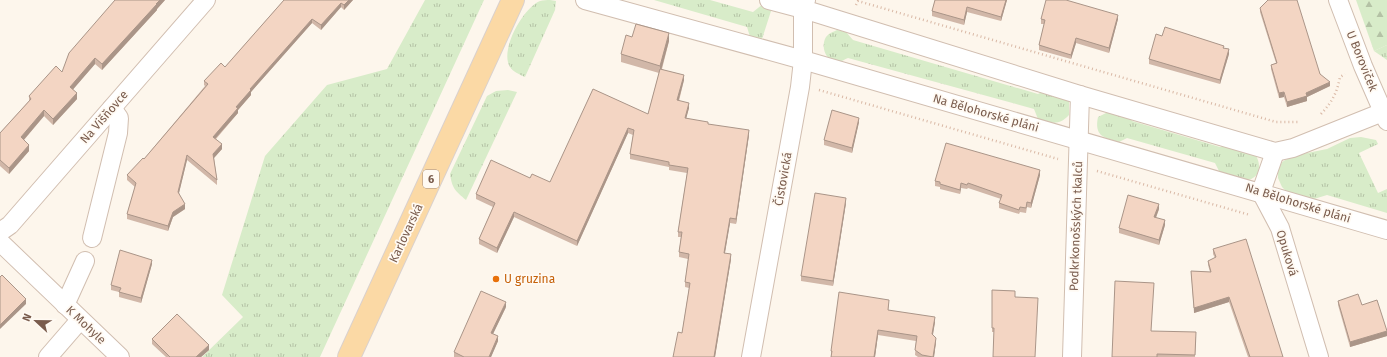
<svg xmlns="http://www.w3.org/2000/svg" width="1387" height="357" font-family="'Fira Sans',sans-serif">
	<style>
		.grass { fill: url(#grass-tufts) }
		.forest { fill: url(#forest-firs) }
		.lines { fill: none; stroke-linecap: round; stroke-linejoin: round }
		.minor-casing { stroke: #d1beb0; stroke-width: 20 }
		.primary-casing { stroke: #dad1cd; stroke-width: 24 }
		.path { stroke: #d9b8a5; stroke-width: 2.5; stroke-dasharray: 1 3; stroke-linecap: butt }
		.minor { stroke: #fff; stroke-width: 18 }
		.primary { stroke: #fbd9a5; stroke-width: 22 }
		.wall { fill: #d1b7a8 }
		.shaded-wall { fill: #aa9588 }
		.building { fill: #f3d5c3; stroke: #aa9588 }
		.food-dot { fill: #e8710a; stroke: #fffaf3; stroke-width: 1.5 }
		.labels { text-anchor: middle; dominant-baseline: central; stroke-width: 3.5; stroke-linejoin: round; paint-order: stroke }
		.shield { fill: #fffaf3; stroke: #a28b7f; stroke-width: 1 }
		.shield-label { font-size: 11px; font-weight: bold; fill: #7a5c4d }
		.street-label { font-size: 12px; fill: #7a5c4d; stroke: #fffaf3 }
		.food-label { font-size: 12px; fill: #c56008; stroke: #fffaf3; text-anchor: start }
	</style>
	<defs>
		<pattern id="grass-tufts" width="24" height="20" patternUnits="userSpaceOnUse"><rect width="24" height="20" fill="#d8ecc9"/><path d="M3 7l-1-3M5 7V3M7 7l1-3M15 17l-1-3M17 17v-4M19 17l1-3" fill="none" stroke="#b4c2a5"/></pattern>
		<pattern id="forest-firs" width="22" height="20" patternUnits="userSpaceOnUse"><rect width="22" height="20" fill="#d8ecc9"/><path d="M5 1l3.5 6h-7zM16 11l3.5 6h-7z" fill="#b4c2a5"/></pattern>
	</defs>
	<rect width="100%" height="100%" fill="#fdf6ec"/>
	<g class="grass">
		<polygon points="425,0 484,0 320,357 202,357 243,317 222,295 265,156 327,85 387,69"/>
		<path d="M 550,0 L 556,1 L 555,10 L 525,77 C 519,74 513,72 510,67 C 499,50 524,7 540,1 C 543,0 547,0 550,0 Z"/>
		<polygon points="654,0 710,0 753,12 763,4 772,8 761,42 751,40 747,27"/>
		<path d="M 837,30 L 846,32 L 853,40 L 1038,94 L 1046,90 L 1069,100 L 1069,115 C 1059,126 1051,123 1038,119 L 1034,109 L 848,58 C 845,59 841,62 838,62 C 826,62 820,47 826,37 C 829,33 833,32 837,30 Z"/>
		<polygon points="1387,45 1387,60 1374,51"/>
		<path d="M 508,90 L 517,92 L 466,200 C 455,191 452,188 450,174 L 487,96 L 496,91 Z"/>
		<path d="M 1110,111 L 1128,114 L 1132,121 L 1220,147 L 1229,143 C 1236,145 1248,147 1253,152 C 1262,161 1262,179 1246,180 C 1239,181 1226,174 1219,171 L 1215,163 L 1127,138 L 1119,142 C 1104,138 1094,136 1098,117 Z"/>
		<polygon points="1361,137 1376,140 1378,144 1359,153 1378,193 1387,189 1387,213 1327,195 1314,199 1304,199 1291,194 1285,190 1282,187 1278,178 1278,171 1282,162 1292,156 1327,149 1350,138"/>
	</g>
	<polygon class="forest" points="1356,0 1387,0 1387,45 1374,51"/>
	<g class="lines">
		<g class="minor-casing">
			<g id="minor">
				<polyline points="585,0 803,60 1387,230"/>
				<polyline points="769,0 803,9 1080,95 1275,152 1293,148 1383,112"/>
				<polyline points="1338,0 1363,66 1387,121"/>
				<polyline points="1275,152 1261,192 1280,228 1319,357"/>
				<polyline points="0,232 10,225 206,0"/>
				<polyline points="92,238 118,133 119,118 112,108"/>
				<polyline points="0,242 120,357"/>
				<polyline points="65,305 85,261"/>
				<polyline points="48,357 80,320"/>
				<polyline points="751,357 800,87 803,60 803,9 806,0"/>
				<polyline points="1072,357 1080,95"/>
			</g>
		</g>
		<g class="primary-casing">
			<polyline id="primary" points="349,357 513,0"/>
		</g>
		<g class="path">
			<polyline points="856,5 858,1 1276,122 1299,122"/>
			<polyline points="819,90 1058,159"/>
			<path d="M 1321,114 C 1332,102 1337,93 1340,77 L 1345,74"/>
			<polyline points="1097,171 1250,215"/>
		</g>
		<use href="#minor" class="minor"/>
		<use href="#primary" class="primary"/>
	</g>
	<g class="wall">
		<polygon points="114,0 165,0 157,9 157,10 102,70 95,64 73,89 77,99 53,125 44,116 24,140 29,151 9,174 0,166 0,133 29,101 29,96 62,72 115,0"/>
		<polygon points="284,0 353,0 344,10 341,7 321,30 312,23 251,92 251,95 238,110 238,113 216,139 222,149 214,158 217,180 217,185 187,160 179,193 185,209 173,217 168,231 127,219 127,214 135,187 127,180 127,175 144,159 205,86 204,85 204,81 225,67"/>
		<polygon points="935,0 1007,0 1001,21 967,12 964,25 932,16 932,11"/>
		<polygon points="1260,8 1320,74 1330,86 1307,97 1307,101 1287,107 1284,97 1279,98 1271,69 1271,65 1276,63 1260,12"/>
		<polygon points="1041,19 1118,19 1109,53 1076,43 1071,59 1039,50 1039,45 1044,24 1041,24"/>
		<polygon points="1162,36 1224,48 1229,54 1220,84 1149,64 1149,59"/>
		<polygon points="632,37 669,41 662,69 684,80 679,101 689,108 686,118 749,135 736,224 730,223 725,253 731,259 715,357 673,357 682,333 689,288 685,287 685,282 688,259 679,257 679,252 681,237 678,237 678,232 687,173 669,170 669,167 630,159 630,154 633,135 628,133 577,246 514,217 497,253 479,244 479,239 493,207 476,199 476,194 530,178 550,182 648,114 659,73 621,62 621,54"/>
		<polygon points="859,122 852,153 824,145 824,140"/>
		<polygon points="1040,175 1031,208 1027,207 1026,213 1020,212 1019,214 999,208 999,203 1001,199 968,188 967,189 961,188 960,194 940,189 940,187 935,186 935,181"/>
		<polygon points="846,203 833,286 801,281 801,276"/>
		<polygon points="1159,209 1156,218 1165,225 1159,245 1119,233 1119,228"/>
		<polygon points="1213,249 1283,357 1248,357 1229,302 1194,313 1191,271 1210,272 1208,265 1208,261 1215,258 1213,254"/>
		<polygon points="152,264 141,303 119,297 119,292 111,290 111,285"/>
		<polygon points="992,290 1015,291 994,332 992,332"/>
		<polygon points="1338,301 1362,305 1387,336 1350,347 1338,305"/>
		<polygon points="889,305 888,310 935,322 933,335 936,342 934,357 918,357 915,355 916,341 878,335 875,357 831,357 831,351"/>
		<polygon points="506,307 493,334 498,341 491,357 454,357 454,352"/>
		<polygon points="1151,331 1196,337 1195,357 1112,357"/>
		<polygon points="152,339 209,350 201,357 166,357 152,344"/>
	</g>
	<g class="shaded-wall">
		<polygon points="160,0 165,0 157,9 157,10 102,70 102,64"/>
		<polygon points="349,0 353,0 344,10 344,5"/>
		<polygon points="1006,0 1007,0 1001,21 1001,17"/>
		<polygon points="341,3 341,7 321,30 321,25"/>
		<polygon points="967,7 967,12 964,25 964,20"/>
		<polygon points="1118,15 1118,19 1109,53 1109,48"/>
		<polygon points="312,19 312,23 251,92 251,95 238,110 238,113 213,141 213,137 250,89"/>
		<polygon points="669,33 669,41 660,74 660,66"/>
		<polygon points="1076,38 1076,43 1071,59 1071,55"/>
		<polygon points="1229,49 1229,54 1220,84 1220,80"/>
		<polygon points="95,58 95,64 70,93 70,87"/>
		<polygon points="684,75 684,80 677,106 677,100"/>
		<polygon points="1330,82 1330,86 1307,97 1307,101 1287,107 1287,102 1306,93"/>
		<polygon points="1284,92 1284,97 1279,98 1279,93"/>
		<polygon points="77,93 77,99 53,125 53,119"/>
		<polygon points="689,103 689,108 685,123 685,118"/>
		<polygon points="44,110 44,116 21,143 21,137"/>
		<polygon points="859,118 859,122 852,153 852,148"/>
		<polygon points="628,128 628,133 577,246 577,241"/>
		<polygon points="749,130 749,135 736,224 736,219"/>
		<polygon points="222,144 222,149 213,159 213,154"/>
		<polygon points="29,145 29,151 9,174 9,168"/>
		<polygon points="187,155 187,160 178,197 178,192"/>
		<polygon points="1040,170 1040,175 1031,208 1031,203"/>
		<polygon points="961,183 961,188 960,194 960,190"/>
		<polygon points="846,198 846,203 833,286 833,281"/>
		<polygon points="185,204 185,209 173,217 168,231 168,226 173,212"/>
		<polygon points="1159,204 1159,209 1154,222 1154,217"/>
		<polygon points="514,212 514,217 497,253 497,248"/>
		<polygon points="730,218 730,223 724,258 724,253"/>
		<polygon points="1165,220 1165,225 1159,245 1159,240"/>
		<polygon points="731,254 731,259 715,357 714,357"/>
		<polygon points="152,260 152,264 141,303 141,298"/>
		<polygon points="1229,297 1229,302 1194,313 1194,308"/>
		<polygon points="26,299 26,304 0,329 0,325"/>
		<polygon points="506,302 506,307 491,338 491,333"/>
		<polygon points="935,317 935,322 932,339 932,334"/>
		<polygon points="878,330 878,335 875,357 874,357"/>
		<polygon points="1387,331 1387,336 1350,347 1350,342"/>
		<polygon points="498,336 498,341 491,357 489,357"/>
		<polygon points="936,338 936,342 934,357 933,357"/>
		<polygon points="209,345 209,350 201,357 196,357"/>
	</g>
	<g class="building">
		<polygon points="115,0 160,0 156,4 157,4 102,64 95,58 70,87 77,93 53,119 44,110 21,137 29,145 9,168 0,160 0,133 31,99 29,96 56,66 62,72 69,53"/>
		<polygon points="284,0 349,0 344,5 341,3 321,25 312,19 250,89 251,90 236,107 238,108 213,137 222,144 213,154 217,180 187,155 178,192 185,204 173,212 168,226 127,214 136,183 127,175 143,158 144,159 208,84 204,81 221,63 225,67"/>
		<polygon points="935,0 1006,0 1001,17 967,7 964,20 932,11"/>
		<polygon points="1046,0 1066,0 1118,15 1109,48 1076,38 1071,55 1039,45 1045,20 1041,19"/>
		<polygon points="1268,0 1297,0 1320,74 1330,82 1306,93 1307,96 1287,102 1284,92 1279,93 1271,65 1277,63 1260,8"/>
		<polygon points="636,24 669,33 660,66 621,54 626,35 632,37"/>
		<polygon points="1165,27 1224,46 1223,48 1229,49 1220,80 1149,59 1156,34 1162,36"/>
		<polygon points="660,69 684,75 677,100 689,103 685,118 708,122 708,124 749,130 736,219 730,218 724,253 731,254 714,357 673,357 678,332 682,333 690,283 685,282 689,254 679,252 682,232 678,232 688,168 669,165 669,162 630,154 634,130 628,128 577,241 514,212 497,248 479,239 495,203 476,194 491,160 530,178 532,174 550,182 593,89 648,114"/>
		<polygon points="832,110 859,118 852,148 824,140"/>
		<polygon points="946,143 1040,170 1031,203 1027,202 1026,208 1020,207 1019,210 999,203 1002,195 968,183 967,185 961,183 960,190 940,184 940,182 935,181"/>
		<polygon points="815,193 846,198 833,281 801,276"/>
		<polygon points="1128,195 1159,204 1154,217 1165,220 1159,240 1119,228"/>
		<polygon points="1246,239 1283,357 1250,357 1229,297 1194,308 1191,271 1211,272 1208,261 1216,257 1213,249"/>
		<polygon points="120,250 152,260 141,298 119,292 121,288 111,285"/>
		<polygon points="2,275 26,299 0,325 0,277"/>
		<polygon points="1115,281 1154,283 1151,331 1196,332 1195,355 1157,354 1157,357 1112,357"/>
		<polygon points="992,290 1015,291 1015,297 1038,298 1035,357 993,357 994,328 992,328"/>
		<polygon points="481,291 506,302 491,333 498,336 489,357 464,357 454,352"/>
		<polygon points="839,292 889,300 888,310 935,317 932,334 936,338 933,357 922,355 915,350 917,336 878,330 874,357 831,357 832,351 831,351"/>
		<polygon points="1358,294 1362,305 1377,300 1387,331 1350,342 1338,301"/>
		<polygon points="177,314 209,345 196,357 170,357 152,339"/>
	</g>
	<circle class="food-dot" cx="496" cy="279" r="4"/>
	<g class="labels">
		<rect class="shield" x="423" y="170" width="16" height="18" rx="3"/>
		<g class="shield-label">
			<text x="431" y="179">6</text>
		</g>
		<g class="street-label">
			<text transform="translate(1362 61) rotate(68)">U Boroviček</text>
			<text transform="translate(986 113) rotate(16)">Na Bělohorské pláni</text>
			<text transform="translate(104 117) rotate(-49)">Na Višňovce</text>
			<text transform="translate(783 179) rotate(-80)">Čistovická</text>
			<text transform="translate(1298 203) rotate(17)">Na Bělohorské pláni</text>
			<text transform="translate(1076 226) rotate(-88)">Podkrkonošských tkalců</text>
			<text transform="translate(406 233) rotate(-65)">Karlovarská</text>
			<text transform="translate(1287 253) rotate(73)">Opuková</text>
			<text transform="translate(86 325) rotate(43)">K Mohyle</text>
		</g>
		<g class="food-label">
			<text x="504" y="279">U gruzina</text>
		</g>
	</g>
	<g transform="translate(36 321) rotate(292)" stroke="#fffaf3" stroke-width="3" paint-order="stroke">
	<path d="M0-3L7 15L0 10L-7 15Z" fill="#7a5c4d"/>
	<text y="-6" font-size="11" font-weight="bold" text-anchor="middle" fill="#7a5c4d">N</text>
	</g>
</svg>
